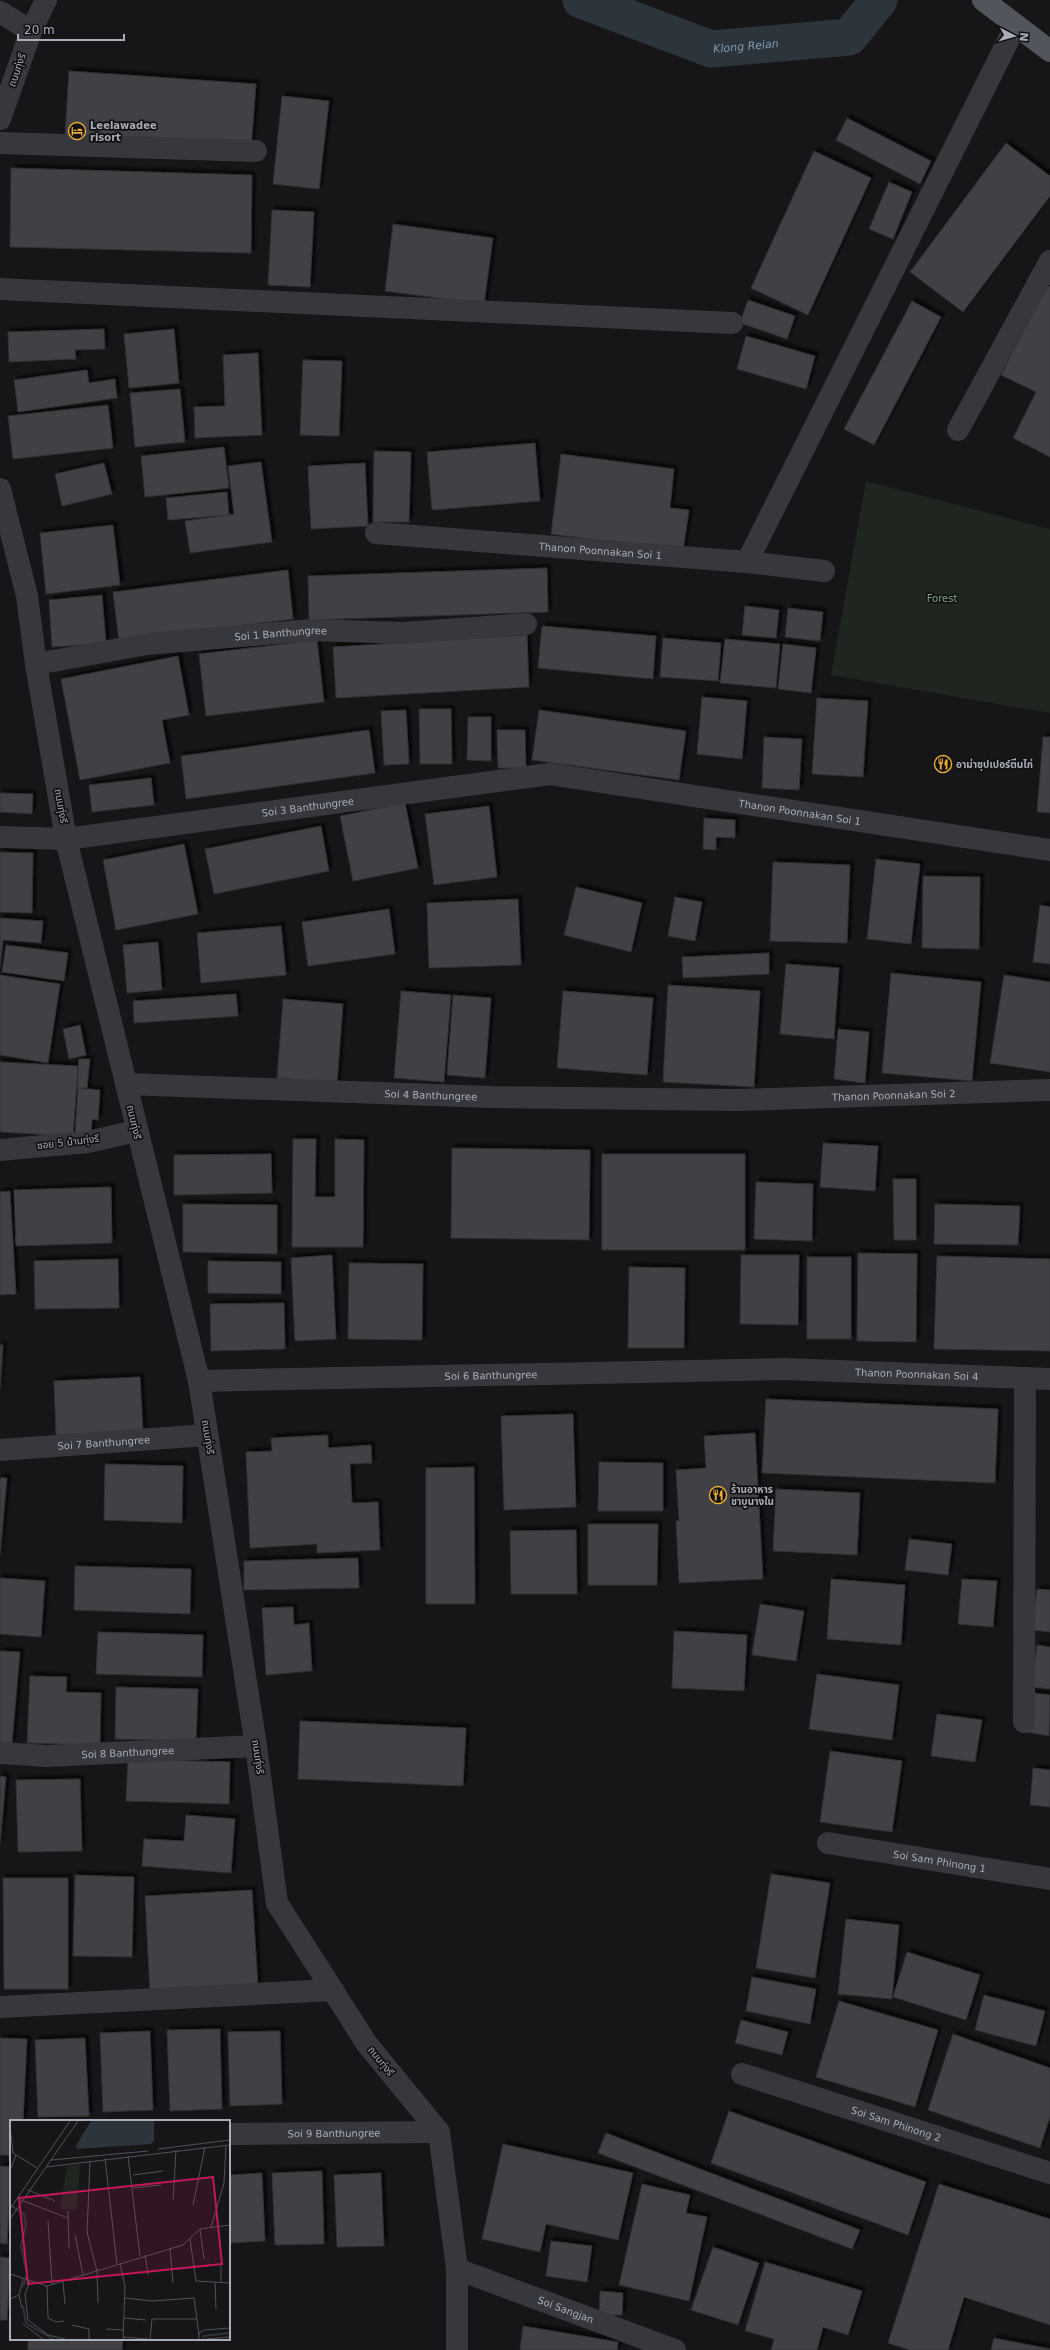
<svg xmlns="http://www.w3.org/2000/svg" width="1050" height="2350" font-family="'DejaVu Sans','Noto Sans Thai',sans-serif">
	<style>
		.green { fill: #1e261f }
		.lines { fill: none; stroke-linecap: round; stroke-linejoin: round }
		.canal { stroke: #2c353c; stroke-width: 37 }
		.building { fill: #404145; stroke: #303034; filter: url(#shadow) }
		.minor { stroke: #37383d; stroke-width: 22 }
		.major { stroke: #53555c; stroke-width: 22 }
		.labels { text-anchor: middle; dominant-baseline: central; stroke-width: 3.5; stroke-linejoin: round; paint-order: stroke }
		.street-label { font-size: 10px; fill: #a8adb8; stroke: #111113 }
		.poi-label { font-size: 10px; font-weight: bold; fill: #a8adb8; stroke: #111113; text-anchor: start }
		.park-label { font-size: 10px; fill: #7fa381; stroke: #111113 }
		.water-label { font-size: 11px; font-style: italic; fill: #7f9bb3; stroke: #111113 }
		.inset-river { fill: none; stroke: #2c353c; stroke-width: 2 }
		.inset-road { fill: none; stroke: #505258; stroke-width: 1 }
		.view { fill: #c2185b; fill-opacity: 0.15; stroke: #c2185b; stroke-width: 2 }
		.inset-edge { fill: none; stroke: #a8adb8; stroke-width: 2 }
	</style>
	<defs>
		<filter id="shadow"><feDropShadow dx="3.5" dy="-3.5" stdDeviation="1" flood-color="#0009"/></filter>
	</defs>
	<rect width="100%" height="100%" fill="#161618"/>
	<polygon class="green" points="866,481 1050,529 1050,713 831,675"/>
	<g class="lines">
		<path class="canal" id="s1" d="M 581,0 L 711,49 L 849,37 L 879,0"/>
	</g>
	<g class="building">
		<polygon points="69,71 256,84 251,149 65,136"/>
		<polygon points="282,96 329,101 319,189 273,184"/>
		<polygon points="847,118 931,161 920,184 836,140"/>
		<polygon points="1006,143 1050,176 1050,196 963,312 910,272"/>
		<polygon points="814,151 871,178 808,315 751,288"/>
		<polygon points="11,168 252,175 251,253 10,247"/>
		<polygon points="889,182 912,192 893,239 869,229"/>
		<polygon points="272,210 314,212 310,287 268,285"/>
		<polygon points="393,224 493,238 484,304 385,291"/>
		<polygon points="1047,285 1050,287 1050,457 1013,438 1036,392 1001,375"/>
		<polygon points="748,300 795,316 787,339 740,323"/>
		<polygon points="912,301 941,317 874,445 844,429"/>
		<polygon points="104,329 105,349 75,350 76,359 9,362 8,332"/>
		<polygon points="174,329 179,383 129,388 124,334"/>
		<polygon points="746,336 815,356 806,389 737,369"/>
		<polygon points="258,353 262,435 195,438 194,407 225,406 223,355"/>
		<polygon points="303,360 342,361 339,436 300,435"/>
		<polygon points="87,370 89,383 115,379 117,398 18,412 14,380"/>
		<polygon points="180,389 185,442 135,447 130,393"/>
		<polygon points="108,405 113,448 13,459 8,416"/>
		<polygon points="535,443 540,501 432,510 427,452"/>
		<polygon points="224,447 229,488 145,497 141,456"/>
		<polygon points="374,451 411,452 409,522 373,522"/>
		<polygon points="561,454 674,469 670,508 689,510 683,551 551,534"/>
		<polygon points="261,462 272,542 190,553 185,521 234,514 228,466"/>
		<polygon points="104,463 112,494 62,506 55,474"/>
		<polygon points="365,463 368,526 311,529 308,466"/>
		<polygon points="227,492 229,515 168,520 166,498"/>
		<polygon points="113,525 120,585 46,594 40,533"/>
		<polygon points="547,568 548,612 309,620 308,576"/>
		<polygon points="288,570 293,619 119,641 113,592"/>
		<polygon points="102,595 106,643 52,647 49,600"/>
		<polygon points="745,606 779,610 776,638 742,635"/>
		<polygon points="788,608 823,612 820,641 785,637"/>
		<polygon points="542,626 656,636 653,679 538,668"/>
		<polygon points="527,635 529,687 336,698 333,647"/>
		<polygon points="663,638 721,643 718,681 660,677"/>
		<polygon points="725,639 780,644 776,688 720,683"/>
		<polygon points="317,640 324,702 206,716 199,654"/>
		<polygon points="783,644 816,648 811,693 778,689"/>
		<polygon points="178,656 189,715 162,720 170,763 80,780 61,679"/>
		<polygon points="702,697 747,701 742,759 697,754"/>
		<polygon points="817,698 868,701 863,777 812,774"/>
		<polygon points="419,709 451,709 452,764 420,764"/>
		<polygon points="406,710 409,764 384,765 381,711"/>
		<polygon points="539,710 686,731 679,780 532,760"/>
		<polygon points="468,717 491,717 491,761 467,760"/>
		<polygon points="369,730 375,773 186,799 181,756"/>
		<polygon points="497,730 525,730 526,768 498,768"/>
		<polygon points="764,737 802,739 799,790 762,788"/>
		<polygon points="1043,737 1050,737 1050,813 1037,812"/>
		<polygon points="151,778 154,805 92,812 89,785"/>
		<polygon points="0,793 33,794 32,814 0,812"/>
		<polygon points="405,803 418,868 353,881 340,816"/>
		<polygon points="489,806 497,877 434,885 425,814"/>
		<polygon points="704,818 735,820 735,838 716,837 716,850 703,849"/>
		<polygon points="321,826 329,871 214,894 205,849"/>
		<polygon points="184,844 198,914 116,930 103,860"/>
		<polygon points="0,852 33,853 32,913 0,912"/>
		<polygon points="876,859 920,864 911,944 867,939"/>
		<polygon points="773,862 850,865 847,943 770,941"/>
		<polygon points="923,876 980,877 979,949 922,948"/>
		<polygon points="576,887 642,903 631,952 564,935"/>
		<polygon points="675,897 702,902 695,941 668,936"/>
		<polygon points="518,899 521,965 429,968 427,903"/>
		<polygon points="1040,905 1050,907 1050,964 1033,962"/>
		<polygon points="389,909 395,954 308,966 302,922"/>
		<polygon points="0,918 43,921 41,943 3,940 0,966"/>
		<polygon points="281,926 286,975 201,983 197,933"/>
		<polygon points="158,942 162,990 127,993 123,945"/>
		<polygon points="6,945 68,953 64,981 2,972"/>
		<polygon points="769,953 769,974 683,978 682,957"/>
		<polygon points="786,964 839,968 834,1039 780,1034"/>
		<polygon points="891,973 981,982 972,1081 882,1073"/>
		<polygon points="0,975 60,984 48,1063 0,1055"/>
		<polygon points="1004,975 1050,982 1050,1072 990,1063"/>
		<polygon points="668,985 760,991 754,1087 663,1082"/>
		<polygon points="401,991 451,995 444,1082 394,1078"/>
		<polygon points="563,991 653,998 647,1075 557,1068"/>
		<polygon points="236,994 238,1016 134,1023 133,1001"/>
		<polygon points="453,995 491,998 485,1078 447,1075"/>
		<polygon points="283,999 343,1004 337,1083 277,1078"/>
		<polygon points="80,1025 86,1055 69,1059 63,1029"/>
		<polygon points="838,1029 869,1032 865,1083 834,1079"/>
		<polygon points="79,1059 90,1059 87,1088 77,1088"/>
		<polygon points="0,1062 78,1066 73,1136 0,1132"/>
		<polygon points="78,1088 100,1090 98,1120 92,1119 91,1137 75,1136"/>
		<polygon points="293,1139 316,1139 315,1197 335,1197 335,1139 364,1140 363,1247 292,1247"/>
		<polygon points="823,1143 878,1146 875,1191 820,1187"/>
		<polygon points="452,1148 590,1150 589,1240 451,1238"/>
		<polygon points="271,1154 272,1193 174,1195 174,1155"/>
		<rect x="602" y="1154" width="143" height="96"/>
		<polygon points="893,1179 916,1179 916,1240 894,1240"/>
		<polygon points="756,1182 813,1184 812,1241 754,1239"/>
		<polygon points="111,1187 112,1243 16,1246 14,1190"/>
		<polygon points="10,1191 16,1294 0,1295 0,1192"/>
		<polygon points="183,1204 277,1205 277,1254 183,1252"/>
		<polygon points="935,1204 1020,1206 1018,1245 934,1244"/>
		<polygon points="858,1253 917,1254 916,1342 857,1341"/>
		<polygon points="332,1255 336,1339 295,1341 291,1258"/>
		<polygon points="741,1255 799,1255 798,1325 740,1324"/>
		<polygon points="937,1256 1050,1259 1050,1351 934,1349"/>
		<rect x="807" y="1257" width="44" height="82"/>
		<polygon points="118,1259 119,1308 35,1309 34,1261"/>
		<polygon points="208,1261 281,1262 281,1294 208,1293"/>
		<polygon points="349,1263 423,1264 422,1340 348,1339"/>
		<polygon points="629,1267 685,1268 684,1348 628,1348"/>
		<polygon points="284,1303 285,1349 211,1351 210,1304"/>
		<polygon points="0,1345 3,1345 0,1389"/>
		<polygon points="140,1377 143,1431 56,1435 54,1381"/>
		<polygon points="766,1399 998,1409 995,1483 762,1473"/>
		<polygon points="573,1414 576,1507 504,1510 501,1416"/>
		<polygon points="755,1433 763,1579 679,1583 676,1521 679,1521 676,1470 706,1468 704,1436"/>
		<polygon points="328,1435 328,1448 371,1445 372,1463 350,1464 352,1503 378,1502 380,1550 317,1553 317,1544 250,1548 246,1452 272,1451 271,1438"/>
		<polygon points="599,1462 663,1463 663,1511 598,1511"/>
		<polygon points="105,1464 183,1466 182,1523 104,1520"/>
		<polygon points="474,1467 475,1604 426,1604 426,1468"/>
		<polygon points="0,1478 7,1478 0,1555"/>
		<polygon points="776,1489 860,1493 857,1555 773,1551"/>
		<polygon points="588,1524 658,1524 657,1585 588,1585"/>
		<polygon points="576,1530 577,1594 511,1594 510,1531"/>
		<polygon points="909,1539 952,1544 948,1575 905,1570"/>
		<polygon points="358,1558 359,1588 244,1590 244,1561"/>
		<polygon points="75,1566 191,1569 190,1614 74,1610"/>
		<polygon points="0,1578 45,1581 41,1637 0,1634"/>
		<polygon points="831,1579 905,1585 901,1645 827,1639"/>
		<polygon points="962,1579 997,1581 993,1627 958,1624"/>
		<polygon points="1037,1589 1050,1590 1050,1632 1032,1630"/>
		<polygon points="760,1604 804,1611 796,1661 752,1655"/>
		<polygon points="293,1607 294,1625 309,1623 312,1671 266,1675 262,1608"/>
		<polygon points="674,1631 747,1635 744,1691 672,1688"/>
		<polygon points="98,1632 203,1635 202,1677 96,1674"/>
		<polygon points="1037,1645 1050,1647 1050,1689 1032,1687"/>
		<polygon points="0,1651 20,1652 12,1743 0,1742"/>
		<polygon points="817,1674 899,1685 892,1740 809,1729"/>
		<polygon points="30,1676 67,1677 66,1692 101,1693 100,1745 27,1743"/>
		<polygon points="116,1687 198,1689 196,1741 115,1739"/>
		<polygon points="1032,1693 1050,1695 1049,1736 1027,1732"/>
		<polygon points="937,1714 982,1720 975,1762 931,1756"/>
		<polygon points="300,1721 466,1728 463,1786 298,1779"/>
		<polygon points="830,1751 902,1761 892,1832 820,1822"/>
		<polygon points="128,1759 230,1762 229,1804 126,1801"/>
		<polygon points="1033,1768 1050,1770 1050,1807 1030,1805"/>
		<polygon points="0,1776 6,1777 0,1844"/>
		<polygon points="80,1779 82,1851 18,1852 16,1780"/>
		<polygon points="186,1815 235,1819 231,1873 142,1866 144,1839 184,1841"/>
		<polygon points="771,1874 830,1883 815,1978 756,1968"/>
		<polygon points="75,1875 134,1877 132,1957 73,1956"/>
		<polygon points="3,1878 68,1878 68,1989 4,1989"/>
		<polygon points="252,1890 258,1987 150,1993 145,1896"/>
		<polygon points="846,1919 899,1925 892,1999 838,1994"/>
		<polygon points="907,1952 980,1975 966,2020 893,1997"/>
		<polygon points="752,1977 816,1989 810,2024 746,2011"/>
		<polygon points="984,1995 1045,2011 1036,2046 975,2030"/>
		<polygon points="839,2001 938,2030 915,2107 816,2077"/>
		<polygon points="741,2020 788,2032 782,2055 735,2043"/>
		<polygon points="220,2029 222,2109 170,2111 167,2030"/>
		<polygon points="150,2031 153,2110 103,2112 100,2033"/>
		<polygon points="280,2031 282,2104 230,2106 228,2032"/>
		<polygon points="953,2034 1050,2068 1050,2117 1040,2148 928,2110"/>
		<polygon points="0,2038 27,2039 23,2121 11,2121 11,2155 0,2155"/>
		<polygon points="85,2038 89,2116 38,2117 35,2040"/>
		<polygon points="729,2111 926,2182 908,2235 711,2163"/>
		<polygon points="606,2133 860,2230 852,2249 598,2153"/>
		<polygon points="503,2144 633,2173 618,2240 546,2224 540,2252 482,2239"/>
		<polygon points="0,2166 11,2167 7,2244 0,2243"/>
		<polygon points="322,2171 324,2244 275,2245 272,2173"/>
		<polygon points="262,2173 265,2241 229,2243 229,2175"/>
		<polygon points="381,2173 384,2246 337,2247 334,2175"/>
		<polygon points="642,2184 690,2195 686,2213 707,2217 689,2301 619,2285"/>
		<polygon points="939,2184 1050,2219 1050,2325 964,2297 948,2350 910,2350 888,2343"/>
		<polygon points="551,2241 592,2246 587,2282 546,2276"/>
		<polygon points="713,2247 759,2263 738,2325 691,2310"/>
		<polygon points="0,2257 11,2258 7,2320 0,2320"/>
		<polygon points="765,2262 862,2291 848,2335 823,2327 817,2350 771,2350 774,2339 745,2331"/>
		<polygon points="600,2291 623,2293 622,2315 599,2315"/>
		<polygon points="523,2326 618,2342 617,2350 520,2350"/>
		<polygon points="994,2338 1050,2349 1050,2350 991,2350"/>
		<polygon points="28,2339 123,2339 122,2350 28,2350"/>
	</g>
	<g class="lines">
		<g class="minor">
			<polyline points="0,12 31,31"/>
			<polyline points="0,119 31,31 46,0"/>
			<polyline points="0,143 256,151"/>
			<polyline points="0,289 732,323"/>
			<polyline points="958,430 1050,261"/>
			<polyline points="0,489 27,596 36,664 66,839 199,1381 256,1746 277,1903 367,2044 439,2132 457,2269 457,2350"/>
			<path id="s2" d="M 376,533 L 747,562 L 824,571"/>
			<polyline points="747,562 1016,25"/>
			<path id="s3" d="M 36,664 L 147,644 L 312,630 L 403,633 L 526,624"/>
			<path id="s4" d="M 0,837 L 66,839 L 550,774 L 1050,850"/>
			<path id="s5" d="M 126,1084 L 490,1097 L 737,1100 L 1050,1090"/>
			<polyline points="0,1150 88,1142 136,1131"/>
			<path id="s6" d="M 199,1381 L 784,1369 L 1050,1379"/>
			<path id="s7" d="M 0,1450 L 207,1435"/>
			<polyline points="1024,1722 1025,1378"/>
			<path id="s8" d="M 0,1753 L 47,1756 L 256,1746"/>
			<path id="s9" d="M 828,1843 L 1050,1879"/>
			<polyline points="0,2007 333,1990"/>
			<path id="s10" d="M 742,2074 L 1050,2173"/>
			<path id="s11" d="M 229,2134 L 439,2132"/>
			<path id="s12" d="M 457,2269 L 675,2350"/>
		</g>
		<polyline class="major" points="983,0 1050,51"/>
	</g>
	<defs>
		<g id="hotel-ring" transform="scale(0.9)"><circle r="9.5" fill="#111113" stroke="#f2b134" stroke-width="1.5"/><path d="M-6-4.5h1.5V1H6V5H4.5V3h-9V5H-6ZM-4 0a1.8 1.8 0 1 1 3.6 0ZM.5 0V-2.5h3Q6-2.5 6 0Z" fill="#f2b134"/></g>
		<g id="restaurant-ring" transform="scale(0.9)"><circle r="9.5" fill="#111113" stroke="#f2b134" stroke-width="1.5"/><path d="M-5-6h1v4h1v-4h1v4h1v-4h1v5L-1.5 .5V6h-2V.5L-5-1ZM5-6V6H3V1.5H1.5Q1.5-4 5-6Z" fill="#f2b134"/></g>
	</defs>
	<g fill-rule="evenodd">
		<use href="#hotel-ring" x="77" y="131"/>
		<use href="#restaurant-ring" x="943" y="764"/>
		<use href="#restaurant-ring" x="718" y="1495"/>
	</g>
	<g class="labels">
		<g class="street-label">
			<text transform="translate(17 70) rotate(-71)">ถนนทุ่งรี</text>
			<text stroke="none"><textPath href="#s2" startOffset="225">Thanon Poonnakan Soi 1</textPath></text>
			<text stroke="none"><textPath href="#s3" startOffset="247">Soi 1 Banthungree</textPath></text>
			<text transform="translate(61 806) rotate(80)">ถนนทุ่งรี</text>
			<text stroke="none"><textPath href="#s4" startOffset="310">Soi 3 Banthungree</textPath></text>
			<text stroke="none"><textPath href="#s4" startOffset="807">Thanon Poonnakan Soi 1</textPath></text>
			<text stroke="none"><textPath href="#s5" startOffset="305">Soi 4 Banthungree</textPath></text>
			<text stroke="none"><textPath href="#s5" startOffset="768">Thanon Poonnakan Soi 2</textPath></text>
			<text transform="translate(134 1122) rotate(77)">ถนนทุ่งรี</text>
			<text transform="translate(68 1142) rotate(-7)">ซอย 5 บ้านทุ่งรี</text>
			<text stroke="none"><textPath href="#s6" startOffset="718">Thanon Poonnakan Soi 4</textPath></text>
			<text stroke="none"><textPath href="#s6" startOffset="292">Soi 6 Banthungree</textPath></text>
			<text transform="translate(208 1437) rotate(81)">ถนนทุ่งรี</text>
			<text stroke="none"><textPath href="#s7" startOffset="104">Soi 7 Banthungree</textPath></text>
			<text stroke="none"><textPath href="#s8" startOffset="128">Soi 8 Banthungree</textPath></text>
			<text transform="translate(258 1757) rotate(82)">ถนนทุ่งรี</text>
			<text stroke="none"><textPath href="#s9" startOffset="113">Soi Sam Phinong 1</textPath></text>
			<text transform="translate(381 2061) rotate(51)">ถนนทุ่งรี</text>
			<text stroke="none"><textPath href="#s10" startOffset="162">Soi Sam Phinong 2</textPath></text>
			<text stroke="none"><textPath href="#s11" startOffset="105">Soi 9 Banthungree</textPath></text>
			<text stroke="none"><textPath href="#s12" startOffset="116">Soi Sangjan</textPath></text>
		</g>
		<g class="poi-label">
			<text x="90" y="125">Leelawadee<tspan x="90" dy="12">risort</tspan></text>
			<text x="956" y="764">อาม่าซุปเปอร์ตีนไก่</text>
			<text x="731" y="1489">ร้านอาหาร<tspan x="731" dy="12">ชาบูนางใน</tspan></text>
		</g>
		<g class="park-label">
			<text x="942" y="598">Forest</text>
		</g>
		<g class="water-label">
			<text stroke="none"><textPath href="#s1" startOffset="174">Klong Reian</textPath></text>
		</g>
	</g>
	<g transform="translate(10 2120)">
		<rect width="220" height="220" fill="#161618"/>
		<path d="M 70,44 L 67,90 L 50,89 L 57,46 Z" fill="#1e261f"/>
		<path d="M 81,1 L 144,1 L 144,21 L 141,24 L 66,29 L 66,26 Z" fill="#2c353c"/>
		<path class="inset-river" d="M 0,85 L 14,94 L 16,105 L 11,126 L 17,154 L 13,167M 13,186 L 16,203 L 43,219M 193,219 L 194,216 L 220,213"/>
		<path class="inset-road" d="M 0,6 L 3,33 L 27,48M 148,29 L 220,20M 118,36 L 130,136M 95,38 L 107,144M 41,40 L 138,31M 80,41 L 77,112 L 87,151 L 88,183M 36,47 L 220,25M 1,48 L 6,35M 123,55 L 153,51M 123,68 L 151,65M 18,70 L 45,81M 11,80 L 58,98M 163,80 L 166,30M 183,85 L 195,27M 0,89 L 60,1M 58,91 L 59,129M 0,99 L 68,1M 38,101 L 42,164M 201,107 L 214,63 L 216,25M 190,109 L 194,139M 65,115 L 73,155M 180,119 L 186,161 L 220,163M 160,128 L 163,163M 135,135 L 138,155M 110,143 L 115,167 L 113,219M 211,146 L 211,162M 0,154 L 37,166 L 173,125 L 190,109 L 220,105M 20,161 L 15,174 L 18,200 L 38,215 L 55,219M 53,162 L 55,184M 205,162 L 206,189M 37,166 L 38,198 L 46,202 L 54,201M 9,175 L 12,188M 115,178 L 142,181 L 184,178 L 189,215M 0,179 L 9,175 L 13,159M 114,198 L 136,200M 13,204 L 33,219M 62,205 L 79,209 L 79,219M 96,209 L 113,210M 113,217 L 138,219M 140,219 L 142,199 L 186,199M 189,219 L 189,213 L 194,210 L 220,208M 196,219 L 220,217"/>
		<path class="view" d="M 203,57 L 212,144 L 18,164 L 9,78 Z"/>
		<rect width="220" height="220" class="inset-edge"/>
	</g>
	<g transform="translate(1014 36) rotate(96)" stroke="#111113" stroke-width="3" paint-order="stroke">
	<path d="M0-3L7 15L0 10L-7 15Z" fill="#a8adb8"/>
	<text y="-6" font-size="11" font-weight="bold" text-anchor="middle" fill="#a8adb8">N</text>
	</g>
	<path d="M18 34v6h106v-6" fill="none" stroke="#a8adb8" stroke-width="2"/>
	<text x="24" y="34" font-size="12" fill="#a8adb8" stroke="#111113" stroke-width="3" paint-order="stroke">20 m</text>
</svg>
